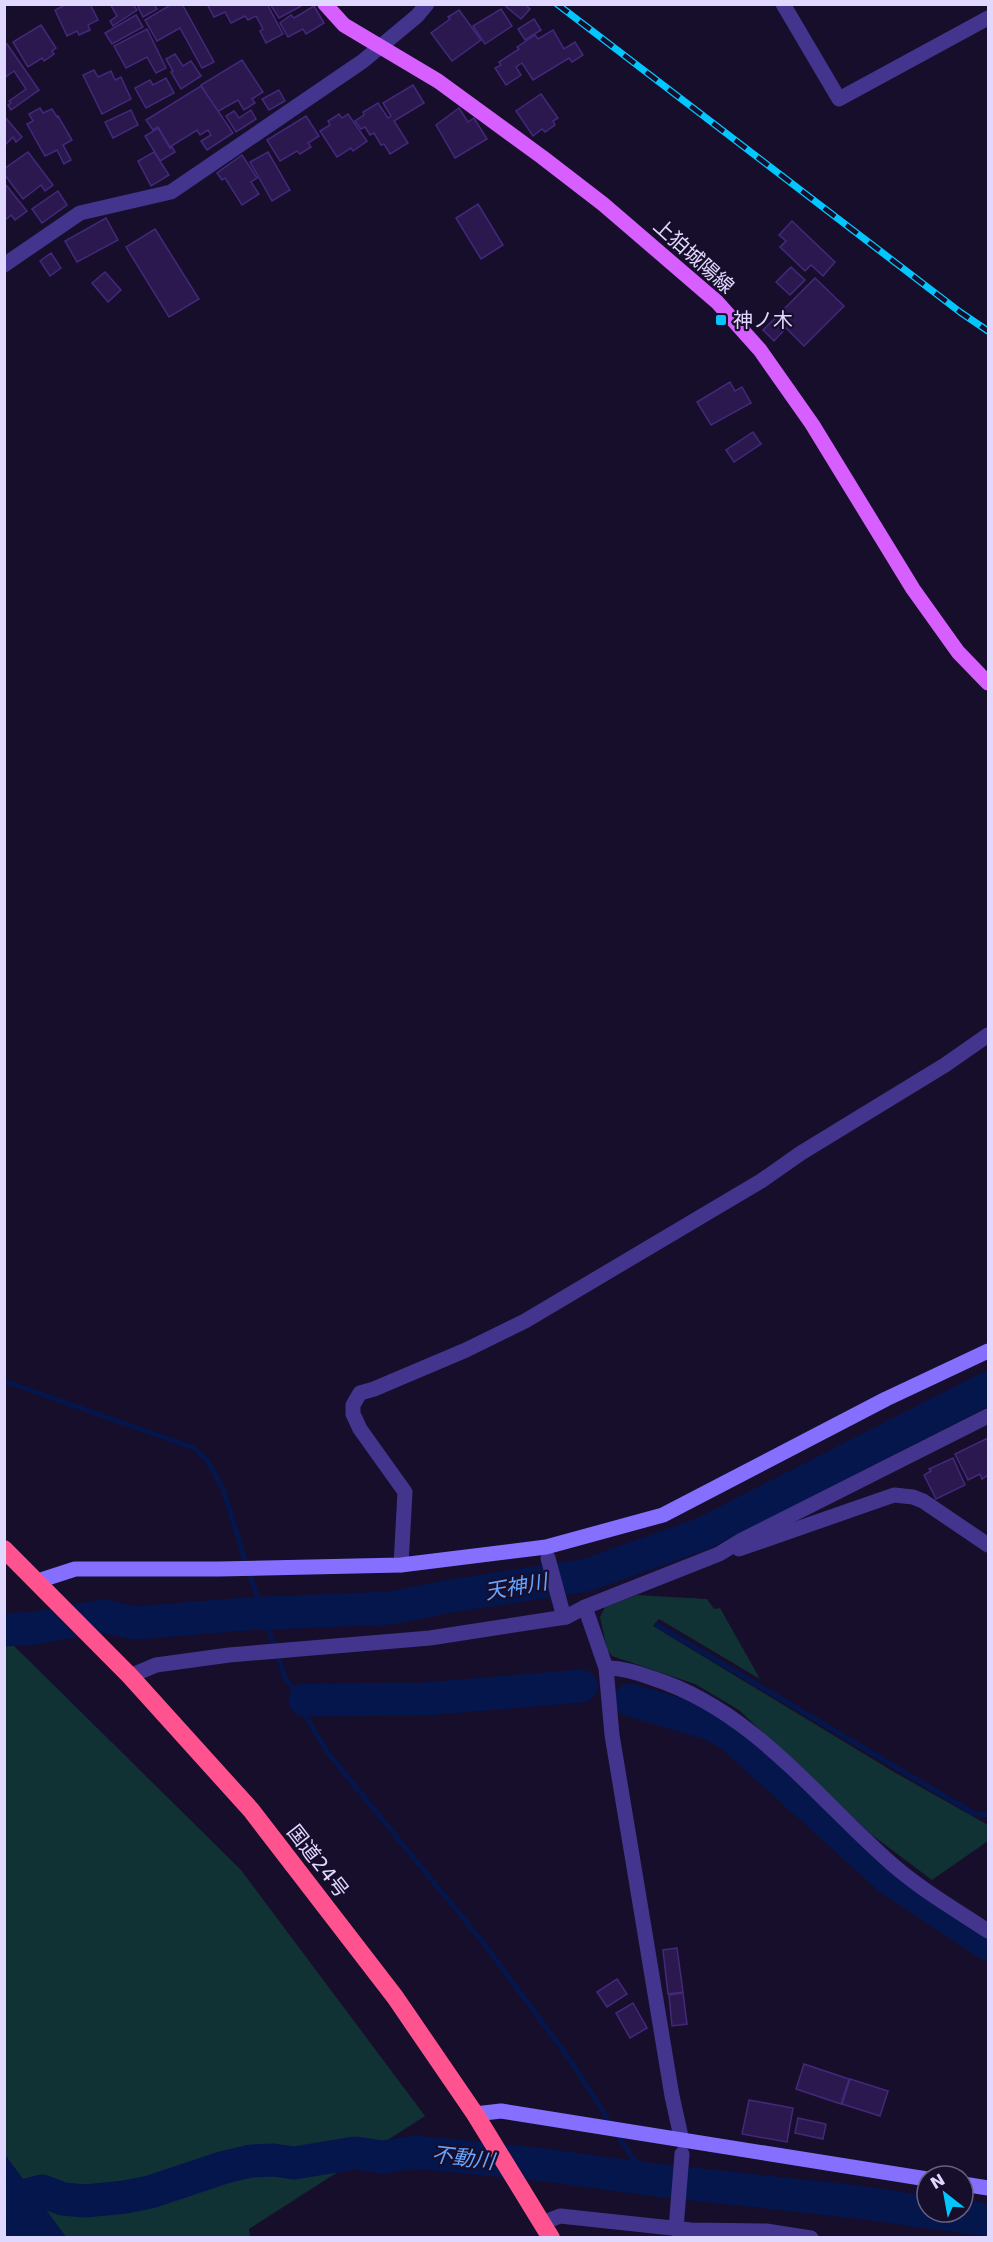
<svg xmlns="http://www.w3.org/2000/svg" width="993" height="2242" font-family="'DejaVu Sans','Noto Sans JP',sans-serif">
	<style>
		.green { fill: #103235 }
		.water { fill: #05164c }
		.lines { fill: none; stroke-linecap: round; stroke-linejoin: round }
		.stream { stroke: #05164c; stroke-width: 5 }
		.river { stroke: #05164c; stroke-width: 33 }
		.building { fill: #2a184e; stroke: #43287c; stroke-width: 1.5 }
		.street { stroke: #43358e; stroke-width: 15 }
		.secondary { stroke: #856fff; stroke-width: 15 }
		.primary { stroke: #d75fff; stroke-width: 15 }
		.highway { stroke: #ff5390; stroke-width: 18 }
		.rail-casing { stroke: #04c6ff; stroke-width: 7 }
		.rail { stroke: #170e2b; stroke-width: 4.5; stroke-dasharray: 14; stroke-linecap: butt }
		.poi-dot { fill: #04c6ff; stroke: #170e2b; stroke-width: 2 }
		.labels { text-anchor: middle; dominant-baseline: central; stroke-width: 4.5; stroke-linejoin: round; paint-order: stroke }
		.street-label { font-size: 20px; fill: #e1d8ff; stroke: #170e2b }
		.poi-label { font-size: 20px; fill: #e1d8ff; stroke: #170e2b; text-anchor: start }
		.water-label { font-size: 21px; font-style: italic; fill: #66a5ff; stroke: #170e2b }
	</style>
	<rect width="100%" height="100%" fill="#170e2b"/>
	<g class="green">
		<polygon points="637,1595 707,1599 714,1609 720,1608 760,1679 659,1619 653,1626 894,1772 988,1825 988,1841 932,1880 872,1835 739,1710 695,1684 612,1656 607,1649 600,1617 605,1607"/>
		<polygon points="4,1636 241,1870 425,2116 249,2229 250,2237 66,2237 5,2155"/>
	</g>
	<polygon class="water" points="4,2155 5,2155 66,2237 5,2237"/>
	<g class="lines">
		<g class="stream">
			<polyline points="4,1381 194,1448 207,1460 224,1491 246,1564 286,1680 305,1700 306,1717 328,1753 485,1945 573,2064 612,2126"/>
			<polyline points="587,1575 596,1577"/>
			<polyline points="657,1625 973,1813 988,1815"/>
			<polyline points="617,2134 647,2179"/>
		</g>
		<g class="river">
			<polyline points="4,1630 35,1628 102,1616 135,1623 245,1614 390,1608 451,1596 587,1575 702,1534 988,1388"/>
			<polyline points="305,1700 425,1699 581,1686"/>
			<polyline points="630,1700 711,1724 731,1735 889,1878 988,1944"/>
			<polyline points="4,2201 42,2191 63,2199 85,2201 125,2197 150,2192 225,2167 251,2161 273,2160 294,2163 355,2153 383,2157 415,2152 546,2165 647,2179 858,2202 927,2212"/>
			<polyline points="930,2212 988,2220"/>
		</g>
	</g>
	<g class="building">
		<polygon points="67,4 90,4 98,20 88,25 90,30 79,35 77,31 67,36 55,10"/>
		<polygon points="110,4 133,4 137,10 113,26 110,21 117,16"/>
		<polygon points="142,4 154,4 157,9 143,17 138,7"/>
		<polygon points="172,4 182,4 214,62 202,68 180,28 157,41 145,20"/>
		<polygon points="207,4 267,4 283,34 266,43 260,31 263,29 256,16 248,20 245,16 231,23 225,12 214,17"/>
		<polygon points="270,4 303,4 303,5 279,18"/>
		<polygon points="503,4 525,4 530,9 521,19"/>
		<polygon points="314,6 324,23 306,34 303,29 288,37 280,23 291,15 294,18"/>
		<polygon points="501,9 512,26 485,44 473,26"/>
		<polygon points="459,10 481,40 452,61 431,33 450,19 448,17"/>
		<polygon points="136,15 143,27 112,44 105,33"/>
		<polygon points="534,19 541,30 525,40 518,29"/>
		<polygon points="41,25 56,48 52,51 54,54 44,61 42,58 28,67 13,42"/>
		<polygon points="147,29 166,68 156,73 147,57 126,68 114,46"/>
		<polygon points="553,30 564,49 575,42 583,55 572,62 569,58 533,80 522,63 516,67 521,75 506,85 495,68 501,65 499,62 519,49 517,47 535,35 538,39"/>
		<polygon points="7,44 39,90 11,110 8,105 11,103 9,101 26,89 14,71 4,78 4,45"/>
		<polygon points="175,54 183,66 191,61 201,76 181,89 171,72 173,71 166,59"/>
		<polygon points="242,60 263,92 252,99 255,103 244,110 238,100 217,112 201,85"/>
		<polygon points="94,70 98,77 111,71 115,80 121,77 131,99 102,114 83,75"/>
		<polygon points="166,78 174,93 146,108 135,88 150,80 153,85"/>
		<polygon points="413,85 424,103 394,121 408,143 390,154 384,144 381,145 374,133 370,135 365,127 361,129 355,121 364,115 363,112 378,103 388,118 391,116 383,103"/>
		<polygon points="201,86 233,133 207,150 201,141 211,135 208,130 200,135 197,130 170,147 158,127 153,130 146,120"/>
		<polygon points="279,90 285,101 269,110 262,99"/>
		<polygon points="541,94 558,118 553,121 555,125 545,132 542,129 533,136 516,111"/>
		<polygon points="40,108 43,113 52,109 57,117 58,116 72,140 63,145 71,160 64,164 57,150 45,156 27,124 33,121 29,114"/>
		<polygon points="459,108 468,122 474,118 487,139 455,158 436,125"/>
		<polygon points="131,110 138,125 113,138 105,122"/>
		<polygon points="251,110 256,119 236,132 226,116 234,111 239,118"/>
		<polygon points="339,114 342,118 348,114 367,141 353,151 351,148 337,157 320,131 330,125 328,121"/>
		<polygon points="4,116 22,137 16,142 13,137 6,144 4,142"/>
		<polygon points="306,116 319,136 308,143 311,147 300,154 297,151 280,161 267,140"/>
		<polygon points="158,128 170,148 172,147 175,152 160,161 145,136"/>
		<polygon points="28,152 53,185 45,191 41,185 23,199 4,174 4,169"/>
		<polygon points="154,152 169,175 151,186 138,161"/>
		<polygon points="268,152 290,190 272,201 250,162"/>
		<polygon points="242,155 257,178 251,182 259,194 242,205 225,178 222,180 217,173"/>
		<polygon points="6,185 27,211 15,220 11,215 4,221"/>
		<polygon points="58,191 67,205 42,223 32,209"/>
		<polygon points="478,204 503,245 481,259 456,218"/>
		<polygon points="106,218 118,240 77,262 65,241"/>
		<polygon points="792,221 835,262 823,276 811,265 805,271 780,247 786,241 779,235"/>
		<polygon points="155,229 199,299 169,317 126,247"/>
		<polygon points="51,253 61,268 50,276 40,261"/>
		<polygon points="791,267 805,280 790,295 776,282"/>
		<polygon points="105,272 121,290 108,302 92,283"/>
		<polygon points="815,278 844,306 804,346 786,328 774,341 763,330"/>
		<polygon points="730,382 735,391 742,387 751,403 711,425 697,402"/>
		<polygon points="753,432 761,444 734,462 726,450"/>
		<polygon points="988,1438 988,1475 982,1479 980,1474 968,1480 955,1454"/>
		<polygon points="953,1458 965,1485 936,1499 924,1475 931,1471 929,1469"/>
		<polygon points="677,1948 683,1992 668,1994 663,1950"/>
		<polygon points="617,1979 627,1994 607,2007 597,1992"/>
		<polygon points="683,1993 687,2024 672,2026 669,1995"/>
		<polygon points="633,2003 647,2028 630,2038 616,2013"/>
		<polygon points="804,2064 849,2079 841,2104 796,2089"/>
		<polygon points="850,2079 888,2091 880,2116 842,2104"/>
		<polygon points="749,2100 793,2108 787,2142 742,2134"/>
		<polygon points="798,2118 826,2124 823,2139 795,2133"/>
	</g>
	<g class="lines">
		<g class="street">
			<polyline points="783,4 839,99 988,18"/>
			<polyline points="4,265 80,213 171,192 363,61 417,16 427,4"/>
			<polyline points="739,1549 894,1495 913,1497 923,1501 988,1545"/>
			<polyline points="548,1558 562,1610 566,1617"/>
			<polyline points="401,1565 405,1492 360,1429 353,1414 353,1405 360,1393 374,1389 466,1350 525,1321 761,1181 801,1153 945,1065 988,1035"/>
			<polyline points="585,1607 606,1668 612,1735 672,2096 682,2141"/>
			<path d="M 606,1668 C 624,1668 638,1673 655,1679 C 750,1710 812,1792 884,1857 C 915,1886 953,1908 988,1931"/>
			<polyline points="130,1676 156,1665 229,1655 430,1638 566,1617 585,1607 719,1554 742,1540 988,1416"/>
			<polyline points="542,2223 560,2216 691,2230 766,2231 811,2238"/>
			<polyline points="676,2229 682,2154"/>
		</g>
		<g class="secondary">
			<polyline points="38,1581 75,1569 219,1569 401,1565 546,1547 663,1515 886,1399 988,1351"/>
			<polyline points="475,2114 501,2111 927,2179"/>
			<polyline points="963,2184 988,2188"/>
		</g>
		<polyline class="primary" points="325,4 344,25 438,81 542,157 603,204 717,302 760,350 812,424 913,589 958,652 988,683"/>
		<polyline class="highway" points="4,1549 130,1676 251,1810 395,1997 475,2114 551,2238"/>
		<g class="rail-casing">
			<polyline id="rail" points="557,4 960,312 988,331"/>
		</g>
		<use href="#rail" class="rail"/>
	</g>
	<rect class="poi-dot" x="715" y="314" width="12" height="12" rx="3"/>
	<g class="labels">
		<g class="street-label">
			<text transform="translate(694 256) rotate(42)">上狛城陽線</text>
			<text transform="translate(318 1861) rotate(52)">国道24号</text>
		</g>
		<g class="poi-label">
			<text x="733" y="320">神ノ木</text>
		</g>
		<g class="water-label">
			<text transform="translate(516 1587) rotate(-10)">天神川</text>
			<text transform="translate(463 2158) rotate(7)">不動川</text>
		</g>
	</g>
	<rect width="993" height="2242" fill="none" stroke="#e1d8ff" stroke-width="12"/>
	<g transform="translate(945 2194) rotate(329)"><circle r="28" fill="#170e2b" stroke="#685f80" stroke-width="1.5"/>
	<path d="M0-4.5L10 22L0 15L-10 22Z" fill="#04c6ff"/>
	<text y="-9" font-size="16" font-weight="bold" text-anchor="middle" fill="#e1d8ff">N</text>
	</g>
</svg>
